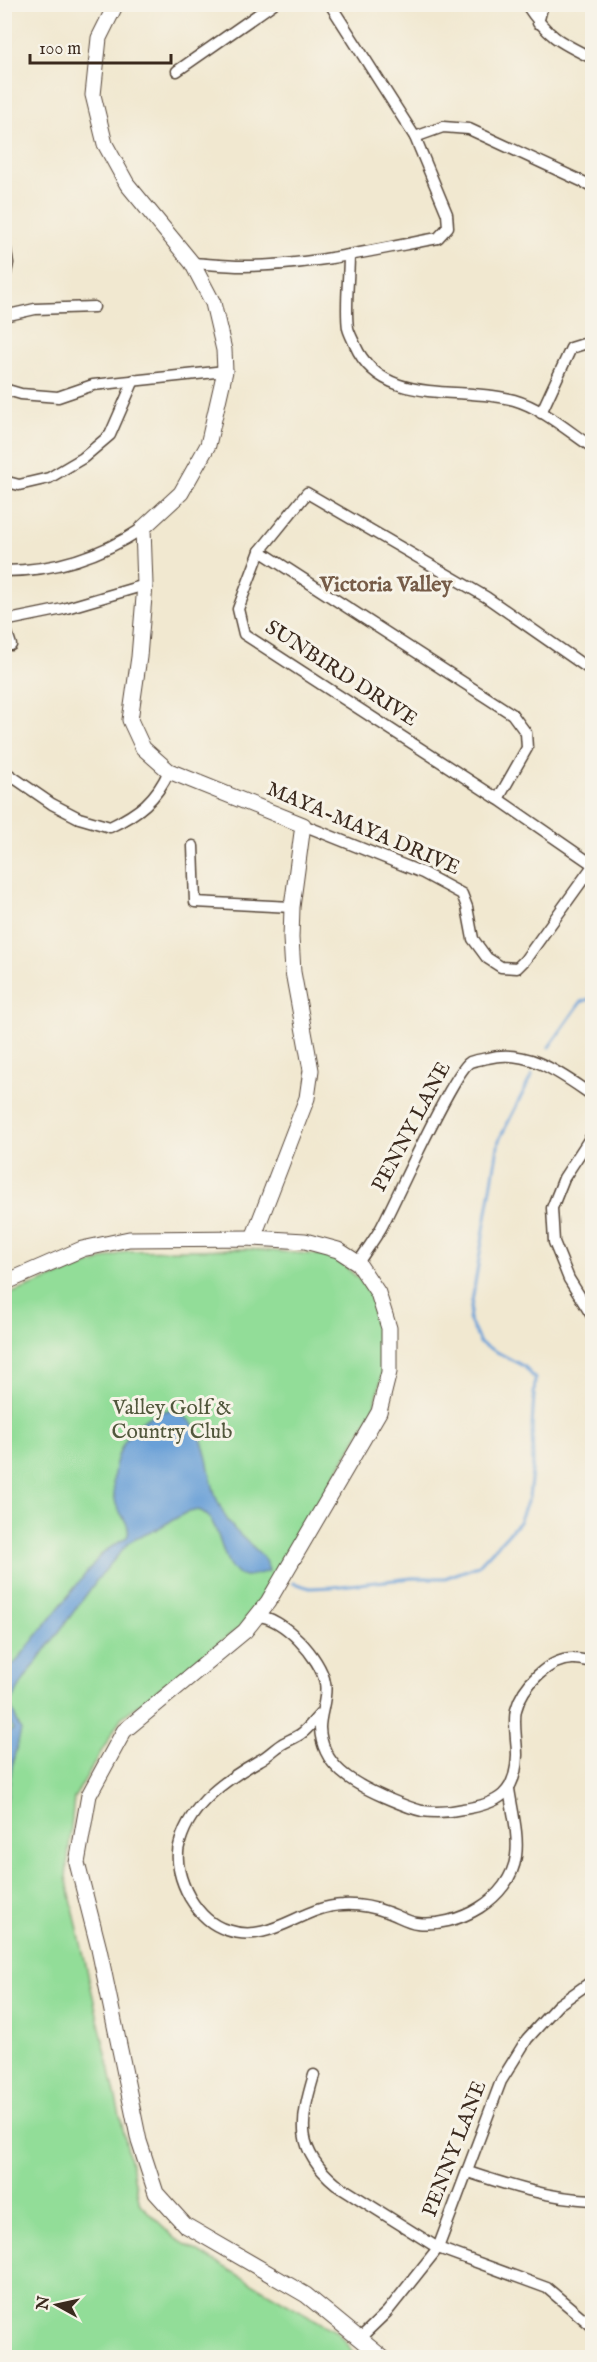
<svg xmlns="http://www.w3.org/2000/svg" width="597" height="2362" font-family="'IM FELL English',serif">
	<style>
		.green { fill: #92dd98; stroke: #66845b; stroke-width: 1.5 }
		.water { fill: #6ba0d7; stroke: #53657a; stroke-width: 1.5 }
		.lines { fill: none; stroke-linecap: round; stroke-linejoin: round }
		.stream { stroke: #6ba0d7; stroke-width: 3 }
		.street-casing { stroke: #564639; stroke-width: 13 }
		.secondary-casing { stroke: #564639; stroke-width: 17 }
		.street { stroke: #fff; stroke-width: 10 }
		.secondary { stroke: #fff; stroke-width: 15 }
		.labels { text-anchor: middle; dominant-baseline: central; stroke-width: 6; stroke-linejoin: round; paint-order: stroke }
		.street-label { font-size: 21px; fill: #3b2a1e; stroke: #f7f3e8 }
		.park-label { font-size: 21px; fill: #51573c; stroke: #f7f3e8 }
		.neighbourhood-label { font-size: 22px; font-weight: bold; fill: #765c48; stroke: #f7f3e8 }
	</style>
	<rect width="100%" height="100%" fill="#f7f3e8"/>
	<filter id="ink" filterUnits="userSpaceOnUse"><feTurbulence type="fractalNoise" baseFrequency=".0167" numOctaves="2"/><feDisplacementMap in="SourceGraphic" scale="12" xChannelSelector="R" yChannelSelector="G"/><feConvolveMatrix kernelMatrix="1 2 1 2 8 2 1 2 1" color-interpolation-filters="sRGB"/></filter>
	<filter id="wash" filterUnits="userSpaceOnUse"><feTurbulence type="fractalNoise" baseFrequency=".008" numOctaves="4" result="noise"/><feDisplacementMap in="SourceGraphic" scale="24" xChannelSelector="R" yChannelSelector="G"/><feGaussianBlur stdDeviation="1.35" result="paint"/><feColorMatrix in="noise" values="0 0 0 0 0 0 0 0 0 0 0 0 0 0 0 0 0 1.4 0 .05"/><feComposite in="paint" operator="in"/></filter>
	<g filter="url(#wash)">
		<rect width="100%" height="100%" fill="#f1e8d0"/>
		<polygon class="green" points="247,1249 333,1256 359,1279 374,1300 388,1351 374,1409 265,1593 239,1628 121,1718 74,1798 66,1877 140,2204 176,2239 337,2332 357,2357 5,2357 4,1296 127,1251"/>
		<path class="water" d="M 169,1410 C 212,1420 204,1471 218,1502 C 223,1514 231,1527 241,1536 C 253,1548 265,1554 269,1571 C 261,1573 253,1576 245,1576 C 218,1574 224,1516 198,1510 L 185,1513 L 157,1529 L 129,1542 L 97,1580 L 25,1678 L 10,1704 L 21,1731 L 13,1761 L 5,1810 L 5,1734 L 13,1730 L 5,1710 L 5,1671 L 16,1662 L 102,1553 L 127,1537 C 133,1526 119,1514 116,1504 C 105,1465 128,1416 169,1410 Z"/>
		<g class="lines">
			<g class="stream">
				<polyline points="549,1047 581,1002 592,998"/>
				<polyline points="293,1583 310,1588 332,1587 412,1578 445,1578 478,1566 519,1522 529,1497 533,1463 532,1427 535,1379 525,1367 480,1343 469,1319 499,1140 532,1075"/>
			</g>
		</g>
	</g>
	<g filter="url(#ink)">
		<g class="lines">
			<g class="street-casing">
				<g id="street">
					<path d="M 526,4 C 547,36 559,42 592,58"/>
					<polyline points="538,23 543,4"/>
					<polyline points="177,71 273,4"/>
					<polyline points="415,137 443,127 469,129 592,186"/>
					<polyline points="4,238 8,263 4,283"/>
					<path d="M 349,255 C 349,276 345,308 348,328 C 349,333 353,340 355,345 C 383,408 460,385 514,400 C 542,408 568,431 592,447"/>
					<path d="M 192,263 C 209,264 226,266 243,266 C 308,266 374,250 438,238 L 448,227 L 447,214 L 415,137 L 330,4"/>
					<polyline points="4,316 35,309 94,307"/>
					<polyline points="4,389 21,394 58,397 93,385 225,371"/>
					<polyline points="541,413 571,348 587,343"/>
					<polyline points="4,481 19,485 49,478 83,458 110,435 134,380"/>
					<polyline points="260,551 512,714 526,733 527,748 498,799"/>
					<path d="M 4,571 C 56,571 101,556 143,528"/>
					<polyline points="4,621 63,609 145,585"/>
					<polyline points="4,624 11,645"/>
					<polyline points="592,671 486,597 307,493 260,551 238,609 244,634 498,799 592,864"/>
					<path d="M 4,771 L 52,804 L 79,818 L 110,827 C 139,813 156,800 169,771"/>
					<polyline points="303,825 423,873 462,894 467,907 473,939 487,958 501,967 517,968 525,960 592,867"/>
					<polyline points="193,846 195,902 292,907"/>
					<polyline points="592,1135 564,1178 552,1208 554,1242 569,1279 592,1316"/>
					<path d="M 358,1263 C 365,1252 374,1240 381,1228 C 395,1202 453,1072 470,1062 C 475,1060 483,1059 488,1058 C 528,1048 561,1074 592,1095"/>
					<path d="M 257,1616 C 282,1616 321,1658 325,1683 C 328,1697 320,1713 320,1728 C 322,1766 352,1783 384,1797 C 396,1802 409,1808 422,1811 C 436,1813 450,1812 463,1809 C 498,1804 516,1794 517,1755 C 517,1741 513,1723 516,1710 C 522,1686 549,1658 574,1659 C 580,1659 587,1661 592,1662"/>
					<path d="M 320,1714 C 314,1720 309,1728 302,1733 C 296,1738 288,1740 282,1744 C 274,1749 268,1756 260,1760 C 227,1779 191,1803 180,1842 C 174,1860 181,1882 190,1898 C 199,1913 210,1925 227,1930 C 271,1945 301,1906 343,1905 C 358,1904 373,1907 387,1912 C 397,1915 407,1922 417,1923 C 457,1928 510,1900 516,1856 C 519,1835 512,1810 509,1789"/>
					<path d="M 314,2075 C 300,2122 295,2150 336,2184 L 438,2248 L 547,2288 L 592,2326"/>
					<path d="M 468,2172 C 510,2186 549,2198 592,2200"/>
					<polyline points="360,2338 387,2312 438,2248 501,2081 527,2039 558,2005 592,1981"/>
				</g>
			</g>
			<g class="secondary-casing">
				<g id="secondary">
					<polyline points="116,4 99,38 93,95 105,144 127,184 192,263 213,303 224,350 225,371 208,445 181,493 143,528 145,585 139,657 130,720 143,748 169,771 303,825 292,907 291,938 293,972 311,1070 307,1098 253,1238"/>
					<polyline points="4,1283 82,1249 129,1239 253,1238 305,1241 338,1250 358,1263 378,1293 389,1328 389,1372 379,1412 268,1602 245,1631 124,1731 89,1795 77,1863 99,1949 139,2141 156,2193 185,2225 306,2295 383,2358"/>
				</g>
			</g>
			<use href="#street" class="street"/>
			<use href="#secondary" class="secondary"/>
		</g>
	</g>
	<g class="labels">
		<g class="street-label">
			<text transform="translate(341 674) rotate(33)">SUNBIRD DRIVE</text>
			<text transform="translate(363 829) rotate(23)">MAYA-MAYA DRIVE</text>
			<text transform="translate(412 1127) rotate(-62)">PENNY LANE</text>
			<text transform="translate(455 2149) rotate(-69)">PENNY LANE</text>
		</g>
		<g class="park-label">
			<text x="172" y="1408">Valley Golf &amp;<tspan x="172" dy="24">Country Club</tspan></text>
		</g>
		<g class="neighbourhood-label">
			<text x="386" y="585">Victoria Valley</text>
		</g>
	</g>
	<rect width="597" height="2362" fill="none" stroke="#f7f3e8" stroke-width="24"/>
	<g transform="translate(57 2305) rotate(278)" stroke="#f7f3e8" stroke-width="4.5" paint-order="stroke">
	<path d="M0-4.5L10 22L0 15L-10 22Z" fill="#3b2a1e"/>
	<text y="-9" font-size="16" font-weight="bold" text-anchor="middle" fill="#3b2a1e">N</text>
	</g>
	<path d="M30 54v9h141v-9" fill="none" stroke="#3b2a1e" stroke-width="3"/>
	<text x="39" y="54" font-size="18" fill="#3b2a1e" stroke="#f7f3e8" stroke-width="4.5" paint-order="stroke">100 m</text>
</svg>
